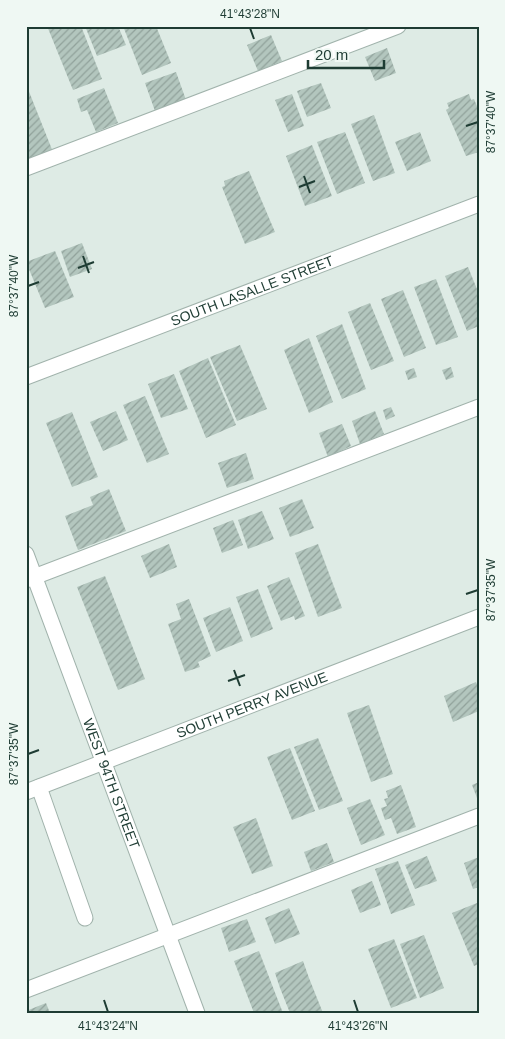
<svg xmlns="http://www.w3.org/2000/svg" width="505" height="1039" font-family="Arial,sans-serif">
	<style>
		.building { fill: url(#building-hatch) }
		.lines { fill: none; stroke-linecap: round; stroke-linejoin: round }
		.minor-casing { stroke: #a1b3ac; stroke-width: 17 }
		.minor { stroke: #fff; stroke-width: 15 }
		.ticks { fill: none; stroke: #1e3c33; stroke-width: 2 }
		.labels { text-anchor: middle; dominant-baseline: central; stroke-width: 4.5; stroke-linejoin: round; paint-order: stroke }
		.street-label { font-size: 14px; fill: #1e3c33; stroke: #eff8f3 }
		.neatline { fill: none; stroke: #1e3c33; stroke-width: 2 }
		.ticks-label { font-size: 12px; text-anchor: middle; fill: #1e3c33 }
	</style>
	<defs>
		<pattern id="building-hatch" width="6" height="6" patternUnits="userSpaceOnUse" patternTransform="scale(1.25)"><rect width="6" height="6" fill="#b3c6be"/><path d="M-1 1l2-2M0 6l6-6M5 7l2-2" fill="none" stroke="#91a29b"/></pattern>
	</defs>
	<rect width="100%" height="100%" fill="#deebe5"/>
	<g class="building">
		<polygon points="47,26 81,26 102,79 73,90"/>
		<polygon points="85,26 118,26 126,45 97,56"/>
		<polygon points="123,26 156,26 171,63 142,75"/>
		<polygon points="271,35 282,61 258,71 247,45"/>
		<polygon points="387,48 396,73 375,81 365,57"/>
		<polygon points="176,72 186,100 155,111 145,83"/>
		<polygon points="321,83 331,108 307,117 297,91"/>
		<polygon points="26,84 53,152 26,162"/>
		<polygon points="104,88 118,123 96,132 87,110 81,112 77,99"/>
		<polygon points="292,94 304,126 288,132 275,100"/>
		<polygon points="469,94 471,100 474,99 479,111 479,152 466,156 446,110 449,108 447,103"/>
		<polygon points="374,115 395,173 373,181 351,124"/>
		<polygon points="345,132 365,183 337,194 317,142"/>
		<polygon points="420,132 431,161 407,171 395,142"/>
		<polygon points="312,145 332,196 305,206 286,156"/>
		<polygon points="249,171 275,232 245,244 222,187 225,186 224,181"/>
		<polygon points="82,243 92,269 70,277 61,251"/>
		<polygon points="55,251 74,297 45,308 26,262"/>
		<polygon points="468,267 479,294 479,326 467,331 445,276"/>
		<polygon points="436,279 458,337 436,345 414,287"/>
		<polygon points="403,290 426,348 404,357 381,299"/>
		<polygon points="370,303 394,361 371,370 348,312"/>
		<polygon points="342,324 366,389 342,399 316,336"/>
		<polygon points="309,338 333,402 309,413 284,350"/>
		<polygon points="240,345 267,409 237,421 210,357"/>
		<polygon points="208,358 236,425 206,438 179,371"/>
		<polygon points="451,367 454,377 446,380 442,370"/>
		<polygon points="414,368 417,377 408,380 405,371"/>
		<polygon points="174,374 188,409 161,418 148,384"/>
		<polygon points="145,396 169,454 147,463 123,405"/>
		<polygon points="391,407 395,416 386,420 383,410"/>
		<polygon points="116,411 128,440 103,451 90,422"/>
		<polygon points="375,411 384,434 360,444 352,421"/>
		<polygon points="72,412 98,477 72,487 46,423"/>
		<polygon points="342,424 351,446 328,457 319,433"/>
		<polygon points="246,453 254,479 227,488 218,463"/>
		<polygon points="109,489 126,531 78,550 65,516 93,505 90,497"/>
		<polygon points="302,499 314,528 290,537 279,508"/>
		<polygon points="262,511 274,539 248,549 238,520"/>
		<polygon points="233,520 243,545 222,553 213,528"/>
		<polygon points="169,544 177,567 150,578 141,556"/>
		<polygon points="318,544 342,608 318,617 295,553"/>
		<polygon points="105,576 145,679 118,690 77,587"/>
		<polygon points="289,577 305,616 295,620 294,616 281,621 267,586"/>
		<polygon points="258,589 273,629 251,638 236,597"/>
		<polygon points="189,599 211,656 198,662 200,667 185,672 168,624 181,619 176,604"/>
		<polygon points="230,607 243,641 216,652 203,618"/>
		<polygon points="476,682 479,689 479,711 453,722 444,696"/>
		<polygon points="369,705 393,774 371,782 347,713"/>
		<polygon points="318,738 343,801 319,810 294,747"/>
		<polygon points="290,748 315,811 292,820 267,757"/>
		<polygon points="479,782 479,797 477,798 472,785"/>
		<polygon points="401,785 416,827 397,834 391,818 385,820 381,808 387,806 384,799 388,798 386,791"/>
		<polygon points="370,799 385,835 361,845 347,808"/>
		<polygon points="256,818 273,866 252,874 233,827"/>
		<polygon points="327,843 334,862 311,871 304,852"/>
		<polygon points="427,856 437,881 415,889 405,865"/>
		<polygon points="479,857 479,887 473,889 464,863"/>
		<polygon points="398,861 415,905 391,914 375,869"/>
		<polygon points="372,881 381,905 360,913 351,890"/>
		<polygon points="477,903 479,909 479,964 474,966 452,913"/>
		<polygon points="289,908 300,934 275,944 265,918"/>
		<polygon points="247,919 256,942 229,952 221,928"/>
		<polygon points="424,935 444,988 420,998 400,944"/>
		<polygon points="394,939 417,998 391,1008 368,949"/>
		<polygon points="259,951 274,990 283,1013 254,1013 234,961"/>
		<polygon points="303,961 309,978 323,1013 290,1013 280,988 275,973"/>
		<polygon points="46,1003 50,1013 26,1013 26,1011"/>
	</g>
	<g class="lines">
		<g class="minor-casing">
			<g id="minor">
				<polyline points="26,168 398,26"/>
				<path id="s1" d="M 26,377 L 479,204"/>
				<path id="s2" d="M 26,554 L 197,1013"/>
				<polyline points="26,580 479,407"/>
				<polyline points="39,787 85,918"/>
				<path id="s3" d="M 26,792 L 479,617"/>
				<polyline points="26,990 479,816"/>
			</g>
		</g>
		<use href="#minor" class="minor"/>
	</g>
	<path class="ticks" d="M 250,28 L 254,39M 466,126 L 478,122M 304,176 L 310,193M 299,187 L 315,181M 83,256 L 89,273M 78,268 L 94,262M 28,286 L 39,282M 466,594 L 478,590M 234,670 L 240,686M 228,681 L 245,675M 28,754 L 39,750M 104,1000 L 108,1012M 354,1000 L 358,1012"/>
	<g class="labels">
		<g class="street-label">
			<text stroke="none"><textPath href="#s1" startOffset="242">SOUTH LASALLE STREET</textPath></text>
			<text stroke="none"><textPath href="#s3" startOffset="242">SOUTH PERRY AVENUE</textPath></text>
			<text stroke="none"><textPath href="#s2" startOffset="245">WEST 94TH STREET</textPath></text>
		</g>
	</g>
	<rect width="505" height="1039" fill="none" stroke="#eff8f3" stroke-width="55"/>
	<path d="M308 60v8h76v-8" fill="none" stroke="#1e3c33" stroke-width="2.5"/>
	<text x="315" y="60" font-size="15" fill="#1e3c33" stroke="#eff8f3" stroke-width="4" paint-order="stroke">20 m</text>
	<rect x="28" y="28" width="450" height="984" class="neatline"/>
	<g class="ticks-label">
		<text x="250" y="18">41°43'28"N</text>
		<text transform="translate(491 122) rotate(-90)" y="4">87°37'40"W</text>
		<text transform="translate(14 286) rotate(-90)" y="4">87°37'40"W</text>
		<text transform="translate(491 590) rotate(-90)" y="4">87°37'35"W</text>
		<text transform="translate(14 754) rotate(-90)" y="4">87°37'35"W</text>
		<text x="108" y="1030">41°43'24"N</text>
		<text x="358" y="1030">41°43'26"N</text>
	</g>
</svg>
